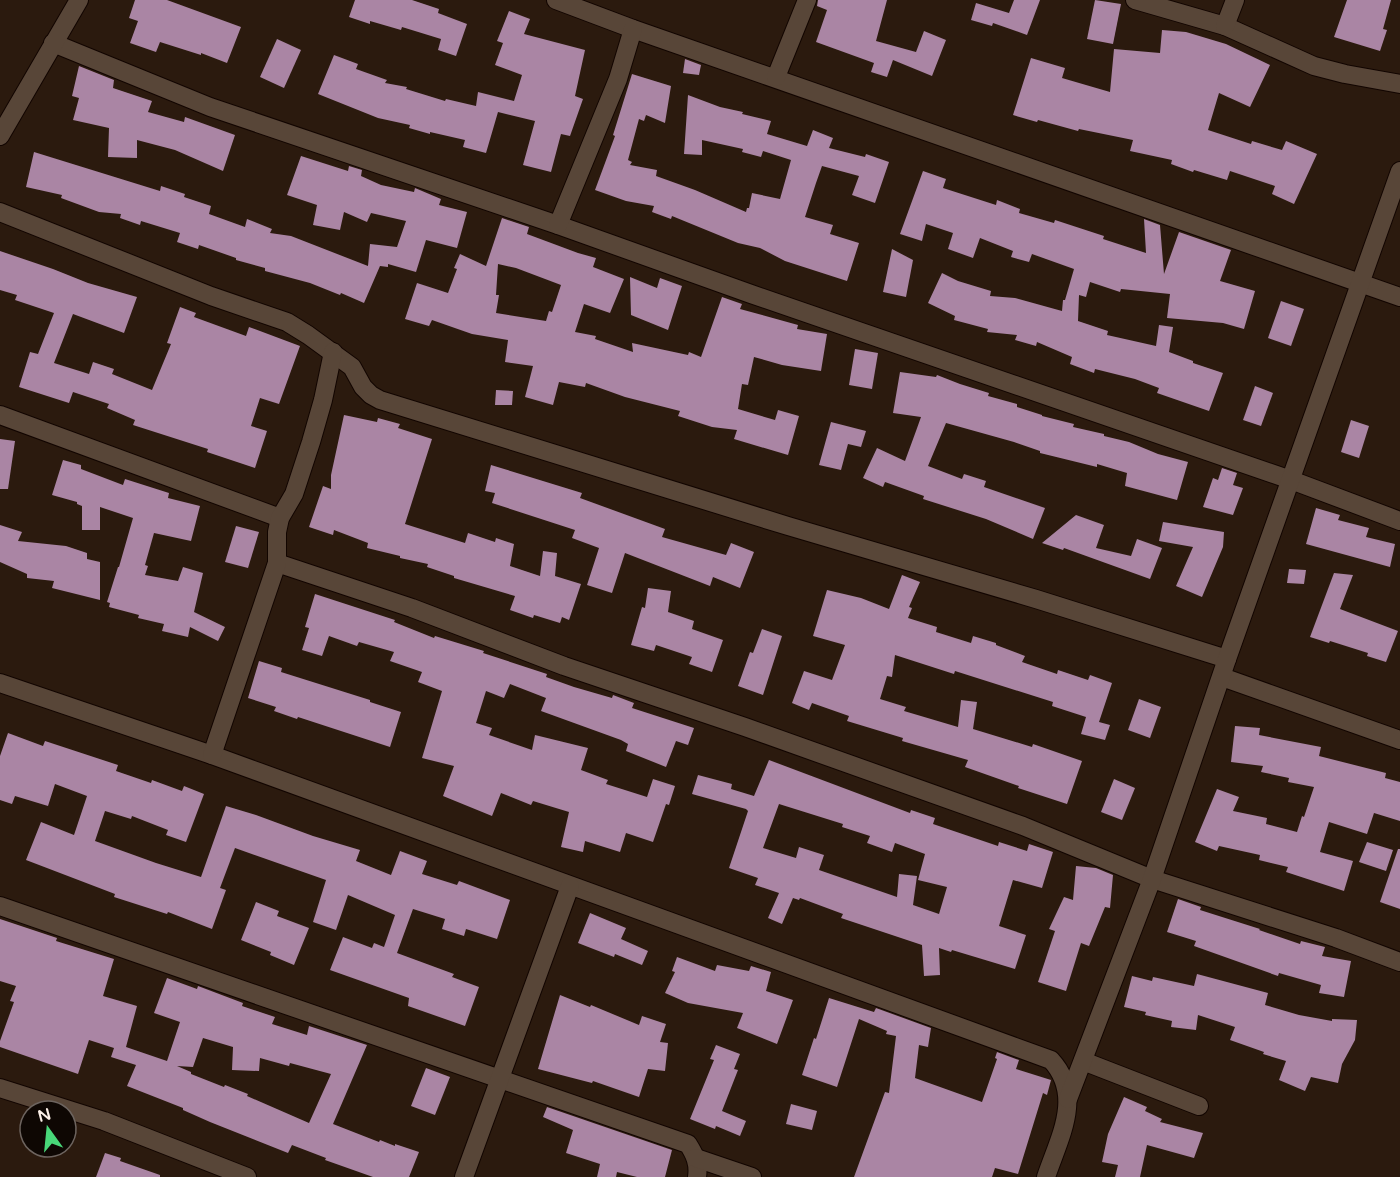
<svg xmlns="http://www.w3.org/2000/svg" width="1400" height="1177" font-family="'Varela Round',sans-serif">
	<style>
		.building { fill: #aa85a4; fill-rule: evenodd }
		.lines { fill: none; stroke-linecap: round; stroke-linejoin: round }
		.minor-casing { stroke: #120500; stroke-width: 20 }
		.minor { stroke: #584638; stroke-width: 18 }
	</style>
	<rect width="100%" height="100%" fill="#2b1a0e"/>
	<g class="building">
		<polygon points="135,0 167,0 241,27 227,63 201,53 201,55 160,42 156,52 130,43 138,21 129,18"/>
		<polygon points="355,0 412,0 439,9 438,13 467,24 456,56 438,50 441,39 402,27 401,30 370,21 370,24 349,17"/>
		<polygon points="818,0 887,0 876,41 916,52 924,31 946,40 932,76 893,60 887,77 871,72 874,63 816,42 827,10 817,6"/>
		<polygon points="1014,0 1040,0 1027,35 993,23 992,26 971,20 976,3 1009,13"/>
		<polygon points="1095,0 1121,4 1113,44 1087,39"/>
		<polygon points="1347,0 1391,0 1383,29 1387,30 1380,51 1334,37"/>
		<polygon points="509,11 530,19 524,34 585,50 575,96 583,99 570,136 561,134 551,172 523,165 535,121 498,112 486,153 463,147 465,140 430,132 430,134 409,128 410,125 378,118 318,94 334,55 358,64 356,69 387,80 385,83 407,87 406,89 445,101 446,99 476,106 478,92 514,101 522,75 495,65 503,43 497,41"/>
		<polygon points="1162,30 1186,32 1226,44 1270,65 1250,107 1219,93 1208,130 1251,144 1252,141 1282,150 1286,141 1317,154 1294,204 1272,194 1275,186 1230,171 1227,180 1194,170 1193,172 1171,164 1172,160 1130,151 1133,140 1079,129 1078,131 1038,120 1037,122 1013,115 1031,58 1065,68 1062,78 1110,92 1114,49 1160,53"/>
		<polygon points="277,39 301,50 284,88 260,77"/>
		<polygon points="685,59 701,65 699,75 683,73"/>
		<polygon points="79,66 114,80 113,88 152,101 148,112 184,122 185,117 235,135 223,171 175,150 137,140 137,158 108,157 109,128 73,120 79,98 72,96"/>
		<polygon points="632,74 671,86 665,123 646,115 644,121 639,119 628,160 632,162 630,165 657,170 656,176 695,190 746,212 747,208 749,208 752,193 780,199 791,160 763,151 761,157 742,152 743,149 702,140 702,155 684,154 688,95 720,107 743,112 742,114 771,121 767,134 807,146 813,130 833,138 829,148 865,157 866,154 889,162 875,203 852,195 859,176 822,166 816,183 805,217 833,225 830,234 859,243 847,281 785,261 760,248 738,243 672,216 671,219 652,212 654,206 626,201 595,190 615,136 613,135"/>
		<polygon points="34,152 160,191 161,186 185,194 184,197 211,206 209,214 245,227 247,219 272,229 270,233 291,236 368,266 370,244 397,247 406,221 371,213 367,222 344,212 340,230 313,225 317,205 287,195 301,156 348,171 349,166 362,170 361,176 381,185 414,192 415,188 441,199 439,205 467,212 457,248 426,240 416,272 388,264 388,267 380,266 364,303 341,293 340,295 310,283 265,271 265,268 236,260 236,258 199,245 198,249 177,242 180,233 141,221 140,225 120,218 121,214 99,212 61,198 62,195 26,187"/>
		<polygon points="923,171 946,179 943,188 996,205 997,200 1020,209 1019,213 1054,223 1055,220 1104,236 1103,239 1146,253 1144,219 1160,225 1164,274 1179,232 1231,250 1220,281 1255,291 1244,329 1223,323 1167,318 1170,294 1121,289 1120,292 1090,282 1086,297 1079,295 1078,321 1108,331 1107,335 1156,346 1159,325 1173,327 1169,352 1193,361 1193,363 1223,373 1209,411 1157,393 1159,388 1135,379 1095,369 1094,373 1070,364 1072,357 1037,342 1036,346 1015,340 1017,335 987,332 988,329 954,320 955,316 928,303 942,273 958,281 991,291 990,296 1015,298 1062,311 1063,300 1065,300 1074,269 1032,254 1029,262 1011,257 1013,251 980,238 973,258 948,249 953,233 926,224 922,241 900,234"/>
		<path d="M 502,218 L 529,227 L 527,234 L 578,253 L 596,258 L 593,267 L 624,279 L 610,313 L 584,304 L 575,332 L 596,336 L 595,339 L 633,352 L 632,343 L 688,355 L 689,352 L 701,357 L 722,297 L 742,304 L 740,309 L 798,325 L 797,329 L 827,334 L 821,371 L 782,365 L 754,357 L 748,385 L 742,384 L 738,409 L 775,420 L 778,410 L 799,416 L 788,455 L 734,439 L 737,430 L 712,427 L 678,416 L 680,411 L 625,397 L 586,383 L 585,387 L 559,382 L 553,405 L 525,397 L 533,366 L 505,362 L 508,340 L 472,334 L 432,320 L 429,326 L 405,319 L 417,283 L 448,293 L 457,269 L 454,268 L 460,254 L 486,266 ZM 498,264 L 516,268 L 561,285 L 552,312 L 549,311 L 546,321 L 496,313 L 499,295 L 496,295 Z"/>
		<polygon points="892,249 913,260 906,297 883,292"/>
		<polygon points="0,251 53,269 88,283 137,297 124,333 73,314 54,363 89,374 93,362 114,369 112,374 152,390 171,344 167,343 180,307 196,313 194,317 246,336 249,327 300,346 279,404 260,398 251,426 267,431 255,468 207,452 208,449 133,425 135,420 107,408 109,404 73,392 69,403 19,387 30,352 38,354 54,313 15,300 17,295 0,290"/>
		<polygon points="630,277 657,288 660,278 682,286 668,330 631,315"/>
		<polygon points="1281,301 1304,309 1291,346 1268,338"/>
		<polygon points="855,349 878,353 872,389 849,385"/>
		<polygon points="900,372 936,377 937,375 960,384 989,393 988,396 1017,404 1017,407 1042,415 1042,416 1074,424 1073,427 1104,434 1104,436 1129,442 1158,454 1188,462 1177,500 1125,486 1127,473 1097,464 1097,467 1040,453 1040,451 1014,442 946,423 928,466 962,479 964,474 986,481 984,487 1045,508 1033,539 986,519 923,499 924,496 885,482 883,487 863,478 877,448 905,461 916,431 921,417 893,413"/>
		<polygon points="1255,386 1273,393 1261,426 1243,420"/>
		<polygon points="496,390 513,391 512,405 495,405"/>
		<polygon points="344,415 377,422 378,418 400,424 398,428 432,439 405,524 465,543 468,533 495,542 496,538 514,544 510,566 540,576 543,551 557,553 555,576 581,584 569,620 562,617 560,623 534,615 533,618 510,610 515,596 454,578 454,576 427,567 428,564 400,558 400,556 367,548 368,543 334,530 333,535 309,527 323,486 331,489 331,475"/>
		<polygon points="1351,420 1369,426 1359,458 1341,452"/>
		<polygon points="831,422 866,431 861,447 848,444 841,470 819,465"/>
		<polygon points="0,439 15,441 8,489 0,489"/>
		<polygon points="63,460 81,465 81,469 123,485 125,479 169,493 168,498 200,506 191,541 154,533 145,565 148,566 145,575 178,581 183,567 203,573 194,612 225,627 218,641 190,627 188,637 162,631 164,624 138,618 139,615 109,607 110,603 107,602 118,567 119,567 133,518 100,507 100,530 82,530 82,506 77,504 77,502 52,495"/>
		<polygon points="491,465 582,493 580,498 665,529 662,537 726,555 731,543 754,552 740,588 713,577 710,586 625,553 612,593 587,585 599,548 572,538 575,530 492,503 495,493 485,491"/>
		<polygon points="1222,468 1237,473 1233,485 1243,488 1233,515 1203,507 1213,478 1218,480"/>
		<polygon points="1316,508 1340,515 1338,520 1369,528 1366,537 1395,544 1390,567 1306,544"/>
		<polygon points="1076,515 1104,525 1096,548 1131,556 1137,539 1162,548 1150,579 1064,548 1063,550 1042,543"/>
		<polygon points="1163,522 1224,532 1223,547 1202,597 1176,586 1193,547 1159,541"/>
		<polygon points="0,525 22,532 18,541 66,546 87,553 87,559 100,562 100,600 52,588 54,581 27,578 27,574 0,562"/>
		<polygon points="236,526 259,532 248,568 225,562"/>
		<polygon points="1289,569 1306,570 1304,584 1287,583"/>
		<polygon points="1334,573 1353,575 1340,609 1398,631 1386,662 1367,656 1368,653 1330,641 1329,643 1310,637"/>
		<polygon points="902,575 920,582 909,607 912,608 908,618 937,627 936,632 971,643 973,636 996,643 996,645 1025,656 1022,662 1057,674 1058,670 1088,680 1090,675 1112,683 1099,722 1110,725 1105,740 1081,734 1086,717 1052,706 1053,702 955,671 954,674 895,655 892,677 887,676 880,699 906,707 904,711 958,727 961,700 977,702 973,729 1032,747 1033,744 1082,761 1067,804 1018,788 1019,786 965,767 968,760 902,741 903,738 847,721 849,716 812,703 809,710 792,703 804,671 832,680 845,645 813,636 827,590 861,598 889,609"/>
		<polygon points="648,588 671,591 668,612 694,621 692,629 723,640 712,672 689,664 692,657 656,645 654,651 631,645 642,607 645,608"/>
		<polygon points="315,594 395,620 394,622 434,638 435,636 484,651 483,653 547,674 546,677 574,687 612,698 613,695 634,703 632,708 694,728 688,745 676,741 666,767 626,751 628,744 621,740 541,711 546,698 510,684 504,698 486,691 476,723 492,728 489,735 532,750 535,735 588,748 581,770 608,780 606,784 647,797 653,779 675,786 669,805 666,804 653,842 626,833 620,852 585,841 583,852 561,847 569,812 533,801 531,805 501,793 492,816 443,796 454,766 422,758 442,691 418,682 422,672 390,661 394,652 359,642 357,646 329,636 322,656 302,650 309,628 305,627"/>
		<polygon points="762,629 782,636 763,695 738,686 750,652 753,653"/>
		<polygon points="259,661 282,668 281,672 370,700 370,702 401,712 390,747 298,717 297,719 274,711 276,707 248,698"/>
		<polygon points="1139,699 1161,707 1150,738 1128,730"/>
		<polygon points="1235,726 1260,728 1259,735 1321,747 1319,756 1386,773 1385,778 1400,782 1400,821 1374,813 1367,834 1329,822 1320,852 1353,861 1344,891 1286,872 1288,867 1259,860 1260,855 1219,846 1217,851 1195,842 1217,789 1239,797 1233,811 1267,818 1266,824 1297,832 1302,816 1304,817 1314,787 1288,782 1289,778 1261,772 1263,766 1231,762"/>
		<polygon points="8,733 43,746 45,741 118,765 116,771 151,783 152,780 182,791 184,786 204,794 186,842 166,835 168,830 132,816 131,819 105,811 95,841 156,863 201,877 226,806 256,815 313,836 360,850 356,861 391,875 400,851 427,861 422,874 457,885 459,881 510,900 497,939 466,929 464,936 442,929 445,919 413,909 397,953 454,974 452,977 479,987 465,1026 408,1006 409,998 330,970 343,937 372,948 374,943 384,947 395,915 348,895 336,930 313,922 326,880 235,848 220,888 226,890 212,929 168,912 167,914 114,897 115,894 26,860 41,822 74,835 87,796 55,784 48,806 15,796 12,804 0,800 0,756"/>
		<path d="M 769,760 L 910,813 L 911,810 L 935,818 L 933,824 L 998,846 L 999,842 L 1027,851 L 1029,844 L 1053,852 L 1042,888 L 1013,880 L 999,926 L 1026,935 L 1015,969 L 952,950 L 951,952 L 939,948 L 940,975 L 924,976 L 922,945 L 841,918 L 843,914 L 800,898 L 799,900 L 793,898 L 782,924 L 768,918 L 779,893 L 755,885 L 758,878 L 729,868 L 748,811 L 746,809 L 692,794 L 698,775 L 732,784 L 731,789 L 754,796 ZM 779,804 L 843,824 L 842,827 L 870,836 L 867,843 L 892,852 L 895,843 L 925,854 L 918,880 L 947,887 L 939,914 L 913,905 L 917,876 L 899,874 L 897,897 L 819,870 L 824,855 L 799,847 L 796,858 L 763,848 Z"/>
		<polygon points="1114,779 1135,788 1122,820 1101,812"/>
		<polygon points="1367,842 1393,850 1386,871 1359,862"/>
		<polygon points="1398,849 1400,849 1400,909 1380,902"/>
		<polygon points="1076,866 1096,868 1113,875 1110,908 1105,907 1089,946 1081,943 1066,991 1038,982 1055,931 1049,929 1064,897 1073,900"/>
		<polygon points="1178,899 1201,907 1200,910 1260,929 1259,930 1300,944 1301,941 1325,947 1322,956 1351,961 1344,997 1319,993 1321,985 1279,973 1278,976 1194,946 1196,941 1167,932"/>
		<polygon points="256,902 279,911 277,916 309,928 294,965 270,955 271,952 241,940"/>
		<polygon points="590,913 626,928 621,939 648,951 642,965 615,954 614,957 578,943"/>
		<path d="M 0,919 L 57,938 L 56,941 L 114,959 L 103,996 L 137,1006 L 126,1047 L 167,1061 L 180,1022 L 154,1013 L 167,978 L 197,989 L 198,986 L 243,1003 L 242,1006 L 275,1017 L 272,1024 L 307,1035 L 309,1026 L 367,1045 L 333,1124 L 379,1142 L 380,1140 L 395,1146 L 395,1144 L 419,1152 L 409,1177 L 373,1177 L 325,1160 L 326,1158 L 292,1145 L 288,1153 L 210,1122 L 183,1110 L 183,1108 L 127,1086 L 136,1065 L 111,1057 L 114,1048 L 89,1040 L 78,1074 L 0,1047 L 0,1041 L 14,1002 L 10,1001 L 16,986 L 0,981 ZM 203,1038 L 233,1047 L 232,1070 L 259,1071 L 260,1058 L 289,1066 L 290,1063 L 331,1074 L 309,1123 L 247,1096 L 248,1094 L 225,1085 L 224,1087 L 191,1074 L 191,1072 L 177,1066 L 193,1067 Z"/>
		<polygon points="677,957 715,971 717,965 749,971 751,966 771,972 766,991 793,1000 777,1044 737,1028 743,1013 688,1003 665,993 675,972 672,971"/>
		<polygon points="1197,974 1268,993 1265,1005 1299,1015 1332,1021 1332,1019 1357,1020 1355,1040 1342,1064 1338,1083 1311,1077 1305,1091 1279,1080 1286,1061 1263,1054 1264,1052 1230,1040 1235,1027 1198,1015 1196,1030 1171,1027 1172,1021 1145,1015 1146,1012 1124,1007 1132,976 1152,981 1153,977 1194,986"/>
		<polygon points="560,995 590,1007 591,1005 639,1025 642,1016 666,1024 660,1042 668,1043 665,1071 648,1069 639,1097 593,1081 592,1083 538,1069"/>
		<polygon points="829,998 874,1012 876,1008 931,1028 928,1047 919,1045 915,1078 982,1102 997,1059 995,1058 997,1052 1019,1060 1016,1069 1051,1080 1047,1095 1043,1093 1018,1174 995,1168 992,1177 854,1177 885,1092 889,1093 896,1036 886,1034 887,1031 859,1019 837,1087 802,1075 814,1038 816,1039"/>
		<polygon points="716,1045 740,1054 734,1069 738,1070 722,1111 746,1121 740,1136 716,1126 715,1129 690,1119 714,1060 710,1059"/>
		<polygon points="426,1068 450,1077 435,1115 411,1106"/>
		<polygon points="1124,1097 1147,1107 1145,1111 1162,1119 1160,1122 1203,1133 1194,1158 1147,1145 1140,1177 1115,1177 1118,1165 1102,1162 1108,1134"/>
		<polygon points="791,1104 817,1111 812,1130 786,1124"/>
		<polygon points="547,1107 672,1150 665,1177 637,1177 617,1172 616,1177 597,1177 600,1164 566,1153 573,1130 543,1117"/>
		<polygon points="105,1153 121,1158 120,1161 160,1175 160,1177 96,1177"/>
	</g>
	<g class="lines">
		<g class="minor-casing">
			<g id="minor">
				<polyline points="556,0 633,29 1400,297"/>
				<polyline points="1135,0 1225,26 1314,66 1345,74 1400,84"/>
				<polyline points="1225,26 1235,0"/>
				<polyline points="53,43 210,107 558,225 751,294 1291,480 1400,521"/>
				<polyline points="776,77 807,0"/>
				<polyline points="0,136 79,0"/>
				<polyline points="0,212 211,296 287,322 308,335 352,367 363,387 371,395 380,400 788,526 1036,599 1227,659"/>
				<polyline points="558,225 618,79 633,29"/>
				<polyline points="0,415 280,518"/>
				<polyline points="277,563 412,608 564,666 745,727 1023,826 1152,879 1336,938 1400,962"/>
				<polyline points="1222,677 1400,740"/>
				<path d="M 0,683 L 212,755 L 1051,1060 C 1084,1096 1059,1138 1046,1177"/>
				<polyline points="212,755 277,563 277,532 280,518 294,494 311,442 323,400 333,352"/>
				<path d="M 0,906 L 688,1144 C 695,1155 699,1164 697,1177"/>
				<polyline points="1083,1061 1199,1106"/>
				<polyline points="0,1088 104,1121 247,1177"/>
				<polyline points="1068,1099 1152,879 1227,659 1400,171"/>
				<polyline points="696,1158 752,1177"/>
				<polyline points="464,1177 570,886"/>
			</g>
		</g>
		<use href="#minor" class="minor"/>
	</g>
	<g transform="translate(48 1129) rotate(345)"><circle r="28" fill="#0e0703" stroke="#6d645f" stroke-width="1.5"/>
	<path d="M0-4.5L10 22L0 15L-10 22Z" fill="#48d779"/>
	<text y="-9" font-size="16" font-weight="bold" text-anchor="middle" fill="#fcf0e8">N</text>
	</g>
</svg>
